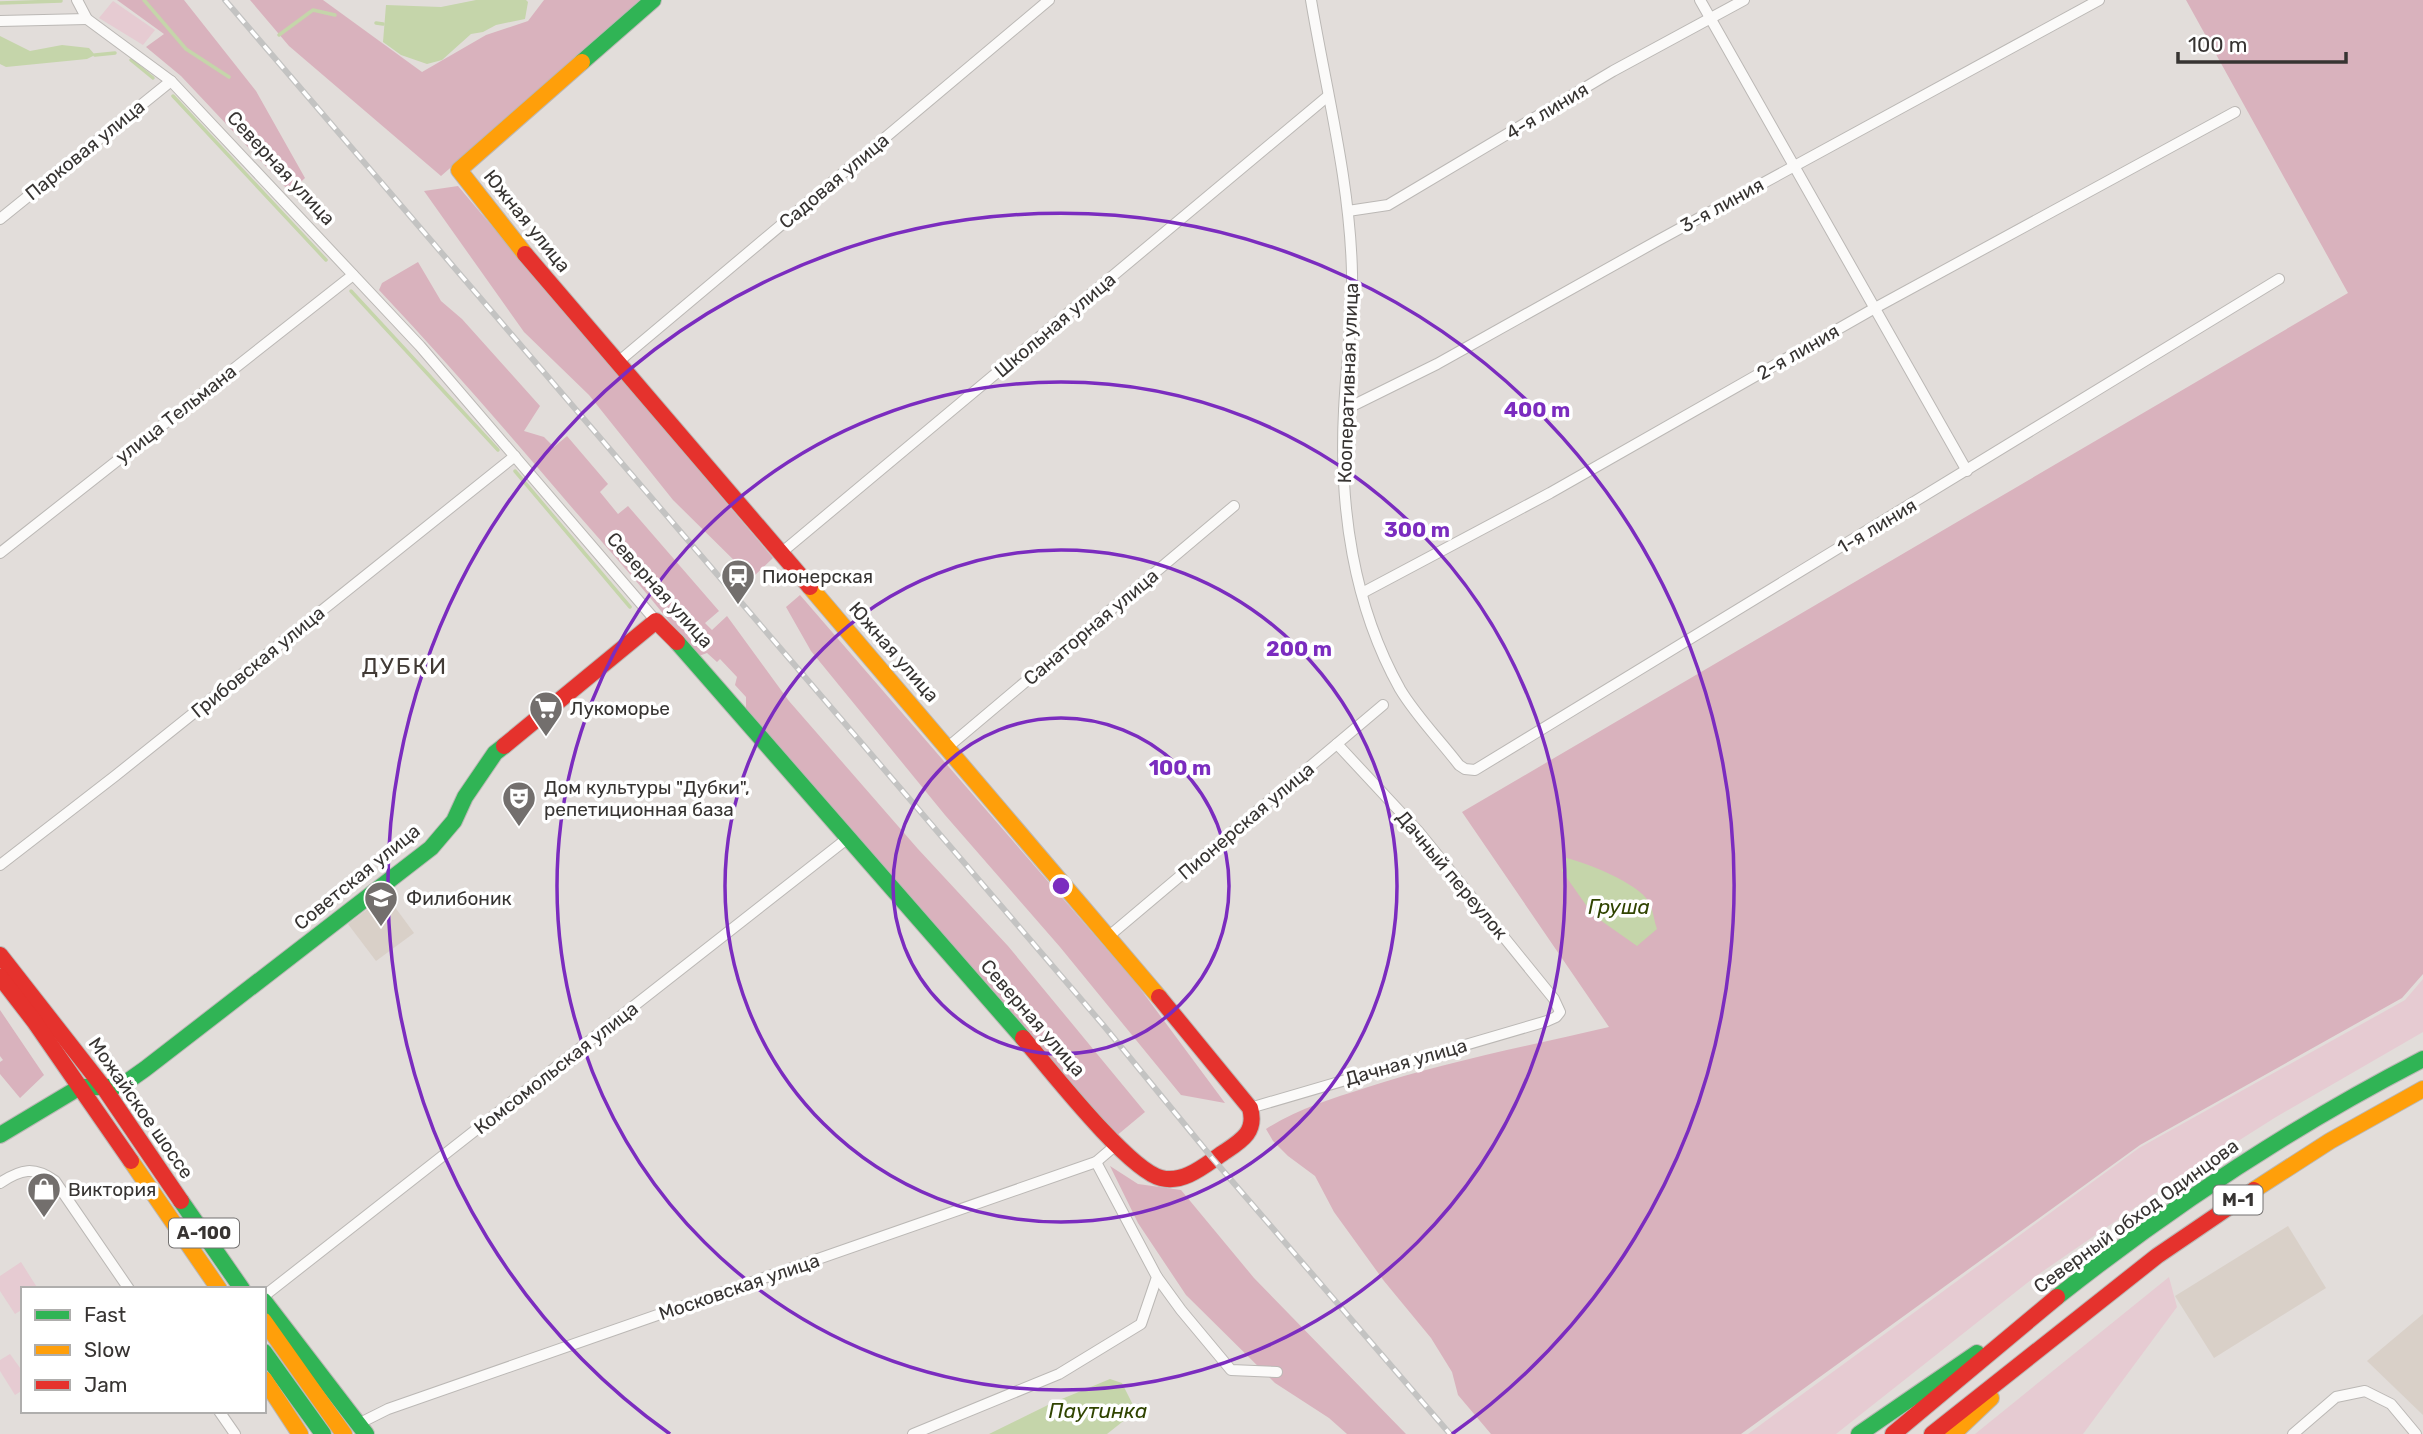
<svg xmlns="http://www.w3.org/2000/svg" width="2423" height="1434" font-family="Rubik,sans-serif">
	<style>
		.built { fill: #d9d0c8 }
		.green { fill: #e6cbd2 }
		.forest { fill: #d9b2bd }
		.water { fill: #c5d5aa }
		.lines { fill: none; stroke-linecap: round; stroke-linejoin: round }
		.stream { stroke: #c5d5aa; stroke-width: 3.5 }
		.street-casing { stroke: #bbb8b5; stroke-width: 12 }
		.fast-casing { stroke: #bbb8b5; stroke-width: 18 }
		.slow-casing { stroke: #bbb8b5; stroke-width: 18 }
		.jam-casing { stroke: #bbb8b5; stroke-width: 18 }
		.street { stroke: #fbfaf9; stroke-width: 10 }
		.fast { stroke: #30b455; stroke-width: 16 }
		.slow { stroke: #ff9f0a; stroke-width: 16 }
		.jam { stroke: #e5322d; stroke-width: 16 }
		.rail-casing { stroke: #c3c3c2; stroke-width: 6 }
		.rail { stroke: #fff; stroke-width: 3.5; stroke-dasharray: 10; stroke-linecap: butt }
		.ring { fill: none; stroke: #7b2cbf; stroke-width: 3.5 }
		.labels { text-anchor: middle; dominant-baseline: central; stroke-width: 7; stroke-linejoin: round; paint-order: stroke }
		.shield { fill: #fff; stroke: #737170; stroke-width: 2 }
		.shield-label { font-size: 18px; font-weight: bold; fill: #373432 }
		.street-label { font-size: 19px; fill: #373432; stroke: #fff }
		.poi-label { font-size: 19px; fill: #373432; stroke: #fff; text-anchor: start }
		.water-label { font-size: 21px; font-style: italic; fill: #304400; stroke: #fff }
		.quarter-label { font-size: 23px; letter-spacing: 2px; fill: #423b36; stroke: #fff }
		.centre { fill: #7b2cbf; stroke: #fff; stroke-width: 3.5 }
		.ring-label { font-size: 21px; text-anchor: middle; font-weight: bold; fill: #7b2cbf; stroke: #fff; stroke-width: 7; stroke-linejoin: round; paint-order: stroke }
	</style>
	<rect width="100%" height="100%" fill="#e2ddda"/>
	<g class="built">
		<polygon points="386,895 414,933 376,961 348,924"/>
		<polygon points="2288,1226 2326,1288 2214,1358 2175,1296"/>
		<polygon points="2423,1314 2423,1415 2367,1361"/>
	</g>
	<g class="green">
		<polygon points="113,1 155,30 143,45 99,18"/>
		<polygon points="2423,979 2423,1032 2276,1117 2159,1191 2036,1276 1836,1434 1748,1434 2139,1148 2405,1000"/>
		<polygon points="21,1262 38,1289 23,1289 23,1309 15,1314 0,1291 0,1276"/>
		<polygon points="2169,1277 2177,1307 2083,1434 1975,1434"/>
		<polygon points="10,1354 23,1372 23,1390 15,1395 0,1371 0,1360"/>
	</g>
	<g class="forest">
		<polygon points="117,0 184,0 256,91 305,178 290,192 181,76 146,47 164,34"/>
		<polygon points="250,0 323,0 422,72 486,35 528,21 544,0 643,0 441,176 289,46"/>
		<path d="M 2186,0 L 2423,0 L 2423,974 L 2402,998 L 2140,1145 L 1741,1434 L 1491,1434 L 1458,1395 L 1452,1372 L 1431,1338 L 1384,1281 L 1334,1212 L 1315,1176 L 1288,1156 L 1273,1141 L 1266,1129 C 1297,1109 1331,1099 1365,1088 C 1445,1062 1528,1046 1609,1027 L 1462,812 L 2348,293 Z"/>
		<polygon points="458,186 773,558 752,578 673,500 589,395 524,332 424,191"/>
		<path d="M 418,262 L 441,301 L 462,319 L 540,406 L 524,431 L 544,437 L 554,447 L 567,436 L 608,484 L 600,492 L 618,514 L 628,506 L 719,611 L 705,623 L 712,630 L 727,616 L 789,701 L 918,849 L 1008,946 L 1145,1112 L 1115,1137 L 746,711 L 746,697 L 735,685 L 737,677 L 720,659 L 717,662 L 707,653 L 696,657 C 659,605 616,558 574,510 C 510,435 446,361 379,290 L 382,283 Z"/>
		<polygon points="800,595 1136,983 1225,1103 1181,1095 1060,947 945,815 811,651 786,607"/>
		<polygon points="0,1010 44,1075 20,1098 0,1074 0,1062 3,1060 0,1056"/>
		<polygon points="1110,1166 1138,1184 1181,1190 1254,1278 1406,1434 1347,1434 1329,1418 1275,1383 1186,1295 1138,1223"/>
	</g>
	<g class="water">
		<polygon points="476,0 526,0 528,2 525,19 496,25 483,32 471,34 442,60 427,64 401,55 383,42 386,5 441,7"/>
		<polygon points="0,36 30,51 62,45 89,48 95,55 87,59 6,67 0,64"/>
		<path d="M 1566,858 C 1587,863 1638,883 1649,902 C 1653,909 1654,921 1657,929 L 1637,946 L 1593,915 L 1562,871 Z"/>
		<polygon points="1110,1379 1122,1383 1136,1411 1107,1434 989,1434 1052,1403"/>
	</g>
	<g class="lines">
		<g class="stream">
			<polyline points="144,0 186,49 229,77"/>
			<polyline points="0,3 61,1"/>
			<polyline points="376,23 383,24"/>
			<polyline points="279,35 313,10 335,15"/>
			<polyline points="95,55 115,53"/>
			<polyline points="131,60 153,78"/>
			<polyline points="173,96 326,260"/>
			<polyline points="351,291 498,450"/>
			<polyline points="515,471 630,607"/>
		</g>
		<g class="street-casing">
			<g id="street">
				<polyline points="77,0 87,19 171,81 420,346 656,621"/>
				<path d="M 1311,0 C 1326,90 1350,181 1352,273 C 1353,320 1346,365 1344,411 C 1339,506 1353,605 1400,689 C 1416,716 1440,740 1459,765 L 1465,769 L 1475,770 L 2279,279"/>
				<polyline points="1700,0 1967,471"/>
				<polyline points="0,21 87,19"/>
				<polyline points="1348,211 1388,205 1613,71 1744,0"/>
				<polyline points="0,219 171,81"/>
				<polyline points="618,362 1049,0"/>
				<polyline points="1344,410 1437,364 1657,241 2099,0"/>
				<polyline points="0,553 353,275"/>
				<polyline points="781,553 1328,96"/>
				<polyline points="1362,593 1550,493 1875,308 2235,112"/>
				<polyline points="948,747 1234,506"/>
				<polyline points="0,865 115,776 515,456"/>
				<polyline points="1109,936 1383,705"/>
				<polyline points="1250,1108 1547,1021 1556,1017 1560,1012 1554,999 1418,831 1337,744"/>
				<path d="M 0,1183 C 21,1169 34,1166 55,1181 L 129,1289"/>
				<polyline points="1157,1277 1181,1310 1231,1370 1277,1372"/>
				<polyline points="264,1296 848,838"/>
				<polyline points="219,1411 235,1434"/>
				<polyline points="358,1424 388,1409 1096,1162 1116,1145"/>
				<polyline points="913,1434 1059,1374 1141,1324 1157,1277 1096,1162"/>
				<polyline points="2293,1434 2336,1397 2365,1391 2391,1404 2416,1434"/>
			</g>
		</g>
		<g class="fast-casing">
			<g id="fast">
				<polyline points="582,62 653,0"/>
				<polyline points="677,642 1023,1038"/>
				<polyline points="0,1135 80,1087 114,1087 128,1081 145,1069 431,848 454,821 465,797 495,753 504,746"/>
				<polyline points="181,1201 242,1289"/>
				<path d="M 2057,1297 C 2172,1206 2293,1126 2423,1059"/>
				<polyline points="264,1301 366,1434"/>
				<polyline points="264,1352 323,1434"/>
				<polyline points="1859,1434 1977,1353"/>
			</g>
		</g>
		<g class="slow-casing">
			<g id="slow">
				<polyline points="525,254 459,170 582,62"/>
				<polyline points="810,587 1159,997"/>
				<polyline points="131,1161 219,1289"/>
				<polyline points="2254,1190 2330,1141 2423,1089"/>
				<polyline points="264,1321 344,1434"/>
				<polyline points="264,1379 300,1434"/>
				<polyline points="1953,1434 1991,1398"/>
			</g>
		</g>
		<g class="jam-casing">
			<g id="jam">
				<polyline points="525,254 810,587"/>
				<polyline points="504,746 656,621 677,642"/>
				<polyline points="0,955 104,1088 181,1201"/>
				<polyline points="0,977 34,1021 131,1161"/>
				<path d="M 1023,1038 C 1048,1067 1128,1170 1161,1178 C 1184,1184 1205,1165 1223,1153 C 1241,1141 1257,1132 1250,1108 L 1159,997"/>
				<polyline points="1893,1434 2057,1297"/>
				<polyline points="1932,1434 2157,1256 2254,1190"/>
			</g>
		</g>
		<use href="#street" class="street"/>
		<use href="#fast" class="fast"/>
		<use href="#slow" class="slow"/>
		<use href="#jam" class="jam"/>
		<g class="rail-casing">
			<polyline id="rail" points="225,0 1104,1026 1213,1159 1450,1434"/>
		</g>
		<use href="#rail" class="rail"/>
	</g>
	<g class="ring">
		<circle cx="1061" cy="886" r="168"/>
		<circle cx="1061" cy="886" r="336"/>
		<circle cx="1061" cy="886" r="504"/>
		<path d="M670 1434A673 673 0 1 1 1452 1434"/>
	</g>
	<defs>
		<g id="station-pin" transform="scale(1.75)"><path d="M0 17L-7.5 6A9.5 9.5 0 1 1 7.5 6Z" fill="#736f6d" stroke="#fff"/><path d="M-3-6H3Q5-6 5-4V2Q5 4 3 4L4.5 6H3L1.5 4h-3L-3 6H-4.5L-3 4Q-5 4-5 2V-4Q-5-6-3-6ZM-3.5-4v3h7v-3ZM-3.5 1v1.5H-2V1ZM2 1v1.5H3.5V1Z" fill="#fff"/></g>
		<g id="supermarket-pin" transform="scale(1.75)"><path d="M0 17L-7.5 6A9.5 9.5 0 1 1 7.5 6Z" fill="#736f6d" stroke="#fff"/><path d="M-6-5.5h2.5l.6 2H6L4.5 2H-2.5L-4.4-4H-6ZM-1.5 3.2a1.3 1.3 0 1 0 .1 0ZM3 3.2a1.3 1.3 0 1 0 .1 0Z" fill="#fff"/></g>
		<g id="theatre-pin" transform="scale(1.75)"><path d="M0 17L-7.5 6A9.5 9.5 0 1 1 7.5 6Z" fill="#736f6d" stroke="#fff"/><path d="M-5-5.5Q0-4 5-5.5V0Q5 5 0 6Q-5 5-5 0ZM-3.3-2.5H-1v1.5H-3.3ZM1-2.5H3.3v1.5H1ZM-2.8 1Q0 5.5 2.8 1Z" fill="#fff"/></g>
		<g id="school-pin" transform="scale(1.75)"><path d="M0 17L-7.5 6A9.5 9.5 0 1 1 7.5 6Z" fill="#736f6d" stroke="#fff"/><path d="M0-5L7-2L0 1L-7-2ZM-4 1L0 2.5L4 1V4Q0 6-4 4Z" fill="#fff"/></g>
		<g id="shop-pin" transform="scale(1.75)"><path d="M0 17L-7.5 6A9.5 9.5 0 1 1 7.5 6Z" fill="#736f6d" stroke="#fff"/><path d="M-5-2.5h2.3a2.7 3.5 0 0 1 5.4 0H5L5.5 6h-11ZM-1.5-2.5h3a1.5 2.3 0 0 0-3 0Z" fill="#fff"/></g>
	</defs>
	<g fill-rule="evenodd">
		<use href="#station-pin" x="738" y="576"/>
		<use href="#supermarket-pin" x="546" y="708"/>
		<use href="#theatre-pin" x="519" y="798"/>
		<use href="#school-pin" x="381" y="898"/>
		<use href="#shop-pin" x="44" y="1189"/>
	</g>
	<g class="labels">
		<g class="shield">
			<rect x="2213.5" y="1185.5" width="49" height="29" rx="5"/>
			<rect x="169" y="1218.5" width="70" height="29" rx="5"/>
		</g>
		<g class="shield-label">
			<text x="2238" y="1200">М-1</text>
			<text x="204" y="1233">А-100</text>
		</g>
		<g class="street-label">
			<text transform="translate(1547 111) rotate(-31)">4-я линия</text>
			<text transform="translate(85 150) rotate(-39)">Парковая улица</text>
			<text transform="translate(281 168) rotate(47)">Северная улица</text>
			<text transform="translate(834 181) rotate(-40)">Садовая улица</text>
			<text transform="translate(1722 205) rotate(-29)">3-я линия</text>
			<text transform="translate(527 221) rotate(51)">Южная улица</text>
			<text transform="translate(1055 325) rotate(-40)">Школьная улица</text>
			<text transform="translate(1798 352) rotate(-30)">2-я линия</text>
			<text transform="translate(1348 383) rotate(-88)">Кооперативная улица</text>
			<text transform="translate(176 414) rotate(-38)">улица Тельмана</text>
			<text transform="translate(1877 526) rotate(-31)">1-я линия</text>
			<text transform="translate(660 590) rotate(48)">Северная улица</text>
			<text transform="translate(1091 627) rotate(-40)">Санаторная улица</text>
			<text transform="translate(894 652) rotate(49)">Южная улица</text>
			<text transform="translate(258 662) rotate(-39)">Грибовская улица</text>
			<text transform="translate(1246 821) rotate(-40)">Пионерская улица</text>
			<text transform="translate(1452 875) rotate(50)">Дачный переулок</text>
			<text transform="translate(357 877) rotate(-39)">Советская улица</text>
			<text transform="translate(1033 1018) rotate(49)">Северная улица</text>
			<text transform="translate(1406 1062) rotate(-16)">Дачная улица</text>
			<text transform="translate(556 1068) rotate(-38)">Комсомольская улица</text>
			<text transform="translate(141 1108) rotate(55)">Можайское шоссе</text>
			<text transform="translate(2136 1216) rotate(-36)">Северный обход Одинцова</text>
			<text transform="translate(739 1287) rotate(-19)">Московская улица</text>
		</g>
		<g class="poi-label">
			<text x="762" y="576">Пионерская</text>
			<text x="570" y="708">Лукоморье</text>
			<text x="544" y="787">Дом культуры "Дубки",<tspan x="544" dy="22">репетиционная база</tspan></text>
			<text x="406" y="898">Филибоник</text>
			<text x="68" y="1189">Виктория</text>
		</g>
		<g class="water-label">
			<text x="1619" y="906">Груша</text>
			<text x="1098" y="1410">Паутинка</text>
		</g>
		<g class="quarter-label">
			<text x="405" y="666">ДУБКИ</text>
		</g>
	</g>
	<circle cx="1061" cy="886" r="10" class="centre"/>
	<g class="ring-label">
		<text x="1537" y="417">400 m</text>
		<text x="1417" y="537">300 m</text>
		<text x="1299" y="656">200 m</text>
		<text x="1180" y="775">100 m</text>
	</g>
	<rect x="21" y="1287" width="245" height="126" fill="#ffffff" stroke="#afaead" stroke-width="2"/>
	<rect x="35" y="1310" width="35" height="10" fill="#30b455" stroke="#afaead" stroke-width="2"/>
	<text x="84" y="1322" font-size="21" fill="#373432">Fast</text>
	<rect x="35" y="1345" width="35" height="10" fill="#ff9f0a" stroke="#afaead" stroke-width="2"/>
	<text x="84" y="1357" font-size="21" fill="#373432">Slow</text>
	<rect x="35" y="1380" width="35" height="10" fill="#e5322d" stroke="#afaead" stroke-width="2"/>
	<text x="84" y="1392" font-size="21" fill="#373432">Jam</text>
	<path d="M2178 52v10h168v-10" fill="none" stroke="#373432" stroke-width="3.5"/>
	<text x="2188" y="52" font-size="21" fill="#373432" stroke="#ffffff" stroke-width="5" paint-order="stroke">100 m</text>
</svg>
